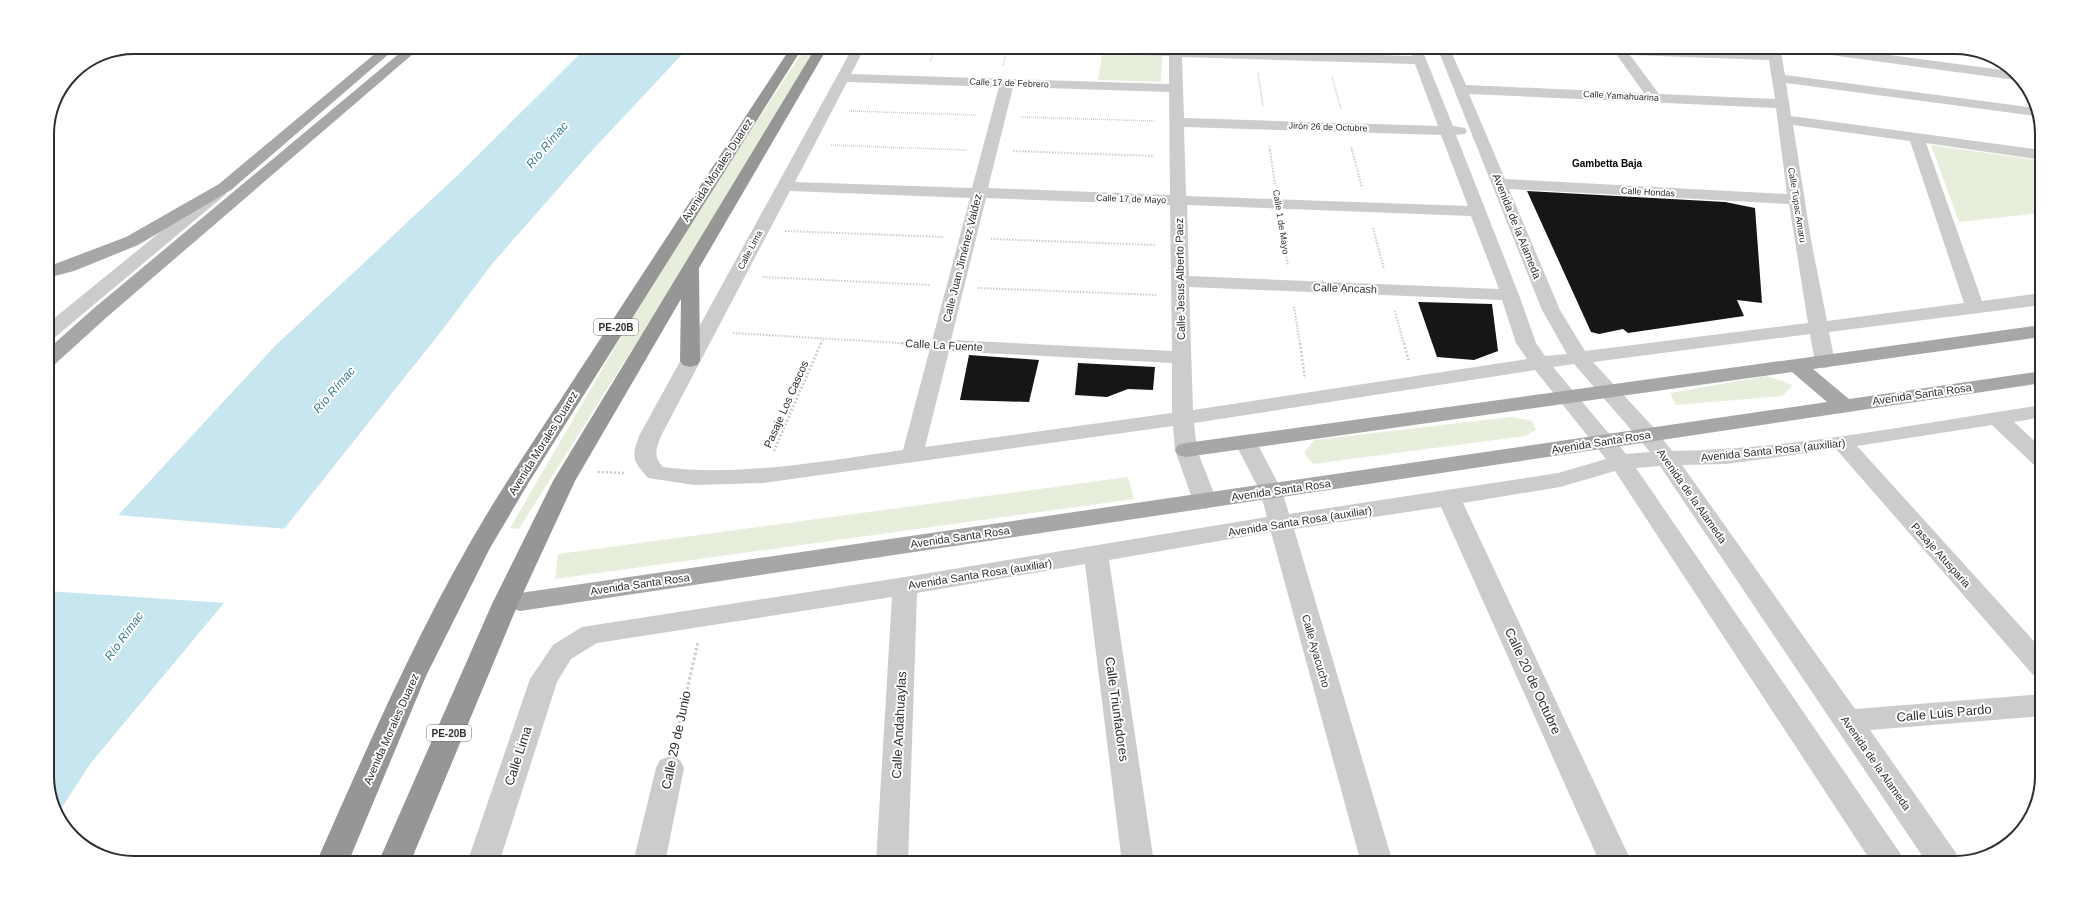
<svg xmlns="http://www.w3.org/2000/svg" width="2089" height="910" font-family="Arial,sans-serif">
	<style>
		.green { fill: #e8eedc }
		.water { fill: #c7e6ef }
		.pier { fill: #fff }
		.building { fill: #161616 }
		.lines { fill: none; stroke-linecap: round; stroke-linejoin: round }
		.path-far3 { stroke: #ccc; stroke-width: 1.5; stroke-dasharray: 1 1; stroke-linecap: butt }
		.path-far2 { stroke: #ccc; stroke-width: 2; stroke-dasharray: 1.5 1.5; stroke-linecap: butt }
		.path-far1 { stroke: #ccc; stroke-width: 2.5; stroke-dasharray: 2 2; stroke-linecap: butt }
		.path { stroke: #ccc; stroke-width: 3; stroke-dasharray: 2.5 2.5; stroke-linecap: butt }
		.minor { fill: #ccc; fill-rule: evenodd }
		.major { fill: #a7a7a7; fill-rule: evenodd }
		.highway { fill: #969696; fill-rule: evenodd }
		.labels { text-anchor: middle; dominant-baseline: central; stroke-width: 4; stroke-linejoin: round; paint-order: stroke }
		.far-street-label { font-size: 9px; fill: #2f2f2f; stroke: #fff }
		.far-neighbourhood-label { font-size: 10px; font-weight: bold; fill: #000; stroke: #fff }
		.shield { fill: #fff; stroke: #6d6d6d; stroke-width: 1 }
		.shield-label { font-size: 10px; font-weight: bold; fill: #2f2f2f }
		.street-label { font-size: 11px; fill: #2f2f2f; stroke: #fff }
		.water-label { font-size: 12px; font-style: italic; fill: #357d91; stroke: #fff }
		.near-street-label { font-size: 13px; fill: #2f2f2f; stroke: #fff }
		.rim { fill: none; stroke: #2f2f2f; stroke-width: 2 }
	</style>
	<rect width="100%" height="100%" fill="#fff"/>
	<g class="green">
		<polygon points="806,47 819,47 753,157 519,529 510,528 625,330 745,139"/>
		<polygon points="1102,54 1162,56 1161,82 1098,80"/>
		<polygon points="1931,145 2042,161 2042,213 1959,222"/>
		<polygon points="1767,376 1793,385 1782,396 1676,405 1670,393"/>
		<polygon points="1511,417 1532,421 1536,430 1525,436 1313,464 1304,453 1314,440"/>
		<polygon points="1128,477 1134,499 555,579 558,554"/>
	</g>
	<polygon class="water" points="587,47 689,47 586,157 492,264 443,329 249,573 90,764 59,812 47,782 47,592 275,346 461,172"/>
	<polygon class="pier" points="116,515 287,529 226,603 47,591 47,589"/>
	<g class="building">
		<polygon points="1527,191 1725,202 1755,208 1762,303 1737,300 1744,316 1628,333 1623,329 1599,334 1591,332"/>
		<polygon points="1418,302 1492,304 1498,351 1474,360 1437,357"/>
		<polygon points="969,355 1039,360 1029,402 960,400"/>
		<polygon points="1078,363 1155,367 1153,390 1128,389 1107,397 1075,395"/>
	</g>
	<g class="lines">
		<g class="path-far3">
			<polyline points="930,61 936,47"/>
			<polyline points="1003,65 1008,47"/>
			<polyline points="1258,73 1263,106"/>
			<polyline points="1332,77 1341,109"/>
			<polyline points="849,111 976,115"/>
			<polyline points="1021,117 1154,121"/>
			<polyline points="831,145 966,150"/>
			<polyline points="1269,145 1270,151"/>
			<polyline points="1351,147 1352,151"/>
		</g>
		<g class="path-far2">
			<polyline points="1270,150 1275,185"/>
			<polyline points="1352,150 1362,188"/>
			<polyline points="1013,151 1154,156"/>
			<polyline points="1281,224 1288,266"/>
			<polyline points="1373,228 1384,269"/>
			<polyline points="785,231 944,237"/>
			<polyline points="991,239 1156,245"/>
			<polyline points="763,277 931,285"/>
			<polyline points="978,288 1157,295"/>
			<polyline points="1294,307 1300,344"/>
			<polyline points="1395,311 1404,344"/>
			<polyline points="733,333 916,344"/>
			<polyline points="821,344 823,339"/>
		</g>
		<g class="path-far1">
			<polyline points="902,343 916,344"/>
			<polyline points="1300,343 1305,379"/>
			<polyline points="1404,343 1409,362"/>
			<polyline points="774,451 821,343"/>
			<polyline points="598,472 625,473"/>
		</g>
		<polyline class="path" points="675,743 698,642"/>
		<g class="minor">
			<path d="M 853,47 L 865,47 L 851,74 L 1169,84 L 1169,56 L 1086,54 L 1080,50 L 1082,47 L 1116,47 L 1412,56 L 1409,47 L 1421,47 L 1453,126 L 1465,128 L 1467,131 L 1465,134 L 1456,135 L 1519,295 L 1536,343 L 1545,356 L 1567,354 L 1542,310 L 1437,47 L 1449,47 L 1466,85 L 1644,93 L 1611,47 L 1768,52 L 1768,47 L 1780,47 L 1785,75 L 2035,108 L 2037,116 L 2036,116 L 1786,83 L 1791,116 L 2042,150 L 2042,160 L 1926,143 L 1982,301 L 2042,293 L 2042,305 L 1829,332 L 1835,362 L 1832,366 L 1825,368 L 1818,366 L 1815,362 L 1810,334 L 1593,362 L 1656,430 L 1672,451 C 1796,449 1919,423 2042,405 L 2042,417 L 2014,422 L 2042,448 L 2042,467 L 2034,465 L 1992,425 L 1857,446 L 2042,650 L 2042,678 L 2033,675 L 1836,449 L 1726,464 L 1682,465 L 1855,709 L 2042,694 L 2042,716 L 1870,730 L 1956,853 L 1960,862 L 1927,863 L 1660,466 L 1636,468 L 1900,853 L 1905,863 L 1872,863 L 1615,471 L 1560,487 L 1463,503 L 1632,863 L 1600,863 L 1441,507 L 1294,529 L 1393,863 L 1361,863 L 1271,532 L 1109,560 L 1154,863 L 1122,863 L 1085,564 L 917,593 L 908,863 L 876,863 L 892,597 L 597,643 L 571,659 L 557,682 L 499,863 L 467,863 L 530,679 L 553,645 L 582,627 L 905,577 L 1267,517 L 1260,491 L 1235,443 L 1238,438 L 1246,436 L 1254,438 L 1257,443 L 1282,491 L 1289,514 L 1558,473 L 1606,459 L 1535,370 L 1194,423 L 1197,450 L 1217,501 L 1213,506 L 1205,509 L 1197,506 L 1193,501 L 1175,450 L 1173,426 L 763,483 L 694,485 L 648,478 C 633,461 631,458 639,436 ZM 1630,55 L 1769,60 L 1775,99 L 1659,94 ZM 1182,57 L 1415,64 L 1438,126 L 1184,118 ZM 847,82 L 999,87 L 972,188 L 795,182 ZM 1013,87 L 1169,92 L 1170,195 L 988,188 ZM 1469,94 L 1776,108 L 1787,194 L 1505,179 ZM 1793,125 L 1910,141 L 1964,303 L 1827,321 L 1811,240 ZM 1184,127 L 1441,135 L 1468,206 L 1186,196 ZM 1509,189 L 1789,204 L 1808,323 L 1585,351 L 1560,310 ZM 790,191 L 970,198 L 903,450 C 823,461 743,477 663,467 C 653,456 656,449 661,436 ZM 986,198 L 1170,205 L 1172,351 L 951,340 ZM 1187,205 L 1471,216 L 1499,289 L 1189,276 ZM 1189,287 L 1502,300 L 1516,343 L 1527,359 L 1193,410 ZM 949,351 L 1172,363 L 1172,413 L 925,447 ZM 1574,364 L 1640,440 L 1650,452 L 1626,454 L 1553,367 Z"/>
			<polygon points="1795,47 1830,47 2010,71 2019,79 2015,80 1801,51"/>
			<polygon points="219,187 225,189 227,192 225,195 54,338 47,340 47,324 213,189"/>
			<polygon points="670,756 680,760 684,768 665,863 633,863 656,768 660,760"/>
		</g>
		<g class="major">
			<polygon points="383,47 397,47 231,190 138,245 74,271 47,278 47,267 126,237 219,184"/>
			<polygon points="407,47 421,47 107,317 54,365 47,367 47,350 93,309"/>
			<polygon points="2042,325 2042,337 1813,369 1849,399 2042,371 2042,383 520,611 511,608 507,602 511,596 520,593 1827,402 1792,372 1186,457 1178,455 1175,450 1178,445 1186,443"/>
		</g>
		<g class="highway">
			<path d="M 791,47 L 803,47 L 529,482 L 490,548 L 426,676 L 348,863 L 316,863 C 375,730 431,599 510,477 Z"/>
			<polygon points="816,47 828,47 699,268 700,361 697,365 690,367 683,365 680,361 681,299 575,481 518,604 410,863 378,863 492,604 553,481"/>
		</g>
	</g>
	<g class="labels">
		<g class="far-street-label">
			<text transform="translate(1009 83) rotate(2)">Calle 17 de Febrero</text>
			<text transform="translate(1621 96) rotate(3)">Calle Yamahuarina</text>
			<text transform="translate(1328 127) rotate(2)">Jirón 26 de Octubre</text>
			<text transform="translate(1648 192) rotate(3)">Calle Hondas</text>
			<text transform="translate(1131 199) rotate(2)">Calle 17 de Mayo</text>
			<text transform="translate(1797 205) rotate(81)">Calle Tupac Amaru</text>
			<text transform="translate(1281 222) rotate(81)">Calle 1 de Mayo</text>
			<text transform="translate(750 250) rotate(-62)">Calle Lima</text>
		</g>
		<g class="far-neighbourhood-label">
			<text x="1607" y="163">Gambetta Baja</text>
		</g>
		<g class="shield">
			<rect x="594" y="319" width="44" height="16" rx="3"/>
			<rect x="427" y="725" width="44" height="16" rx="3"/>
		</g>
		<g class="shield-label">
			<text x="616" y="327">PE-20B</text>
			<text x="449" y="733">PE-20B</text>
		</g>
		<g class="street-label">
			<text transform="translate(717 170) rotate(-57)">Avenida Morales Duarez</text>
			<text transform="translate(1517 226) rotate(68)">Avenida de la Alameda</text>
			<text transform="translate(962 258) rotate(-76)">Calle Juan Jiménez Valdez</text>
			<text transform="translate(1180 279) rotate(-91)">Calle Jesus Alberto Paez</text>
			<text transform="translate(1345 288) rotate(2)">Calle Ancash</text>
			<text transform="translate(944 345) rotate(3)">Calle La Fuente</text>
			<text transform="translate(1922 394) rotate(-8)">Avenida Santa Rosa</text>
			<text transform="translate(786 404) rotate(-66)">Pasaje Los Cascos</text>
			<text transform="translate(1601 442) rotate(-9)">Avenida Santa Rosa</text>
			<text transform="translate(543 443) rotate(-58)">Avenida Morales Duarez</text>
			<text transform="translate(1773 450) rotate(-6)">Avenida Santa Rosa (auxiliar)</text>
			<text transform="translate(1281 490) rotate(-8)">Avenida Santa Rosa</text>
			<text transform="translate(1692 496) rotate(55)">Avenida de la Alameda</text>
			<text transform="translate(1300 521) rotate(-9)">Avenida Santa Rosa (auxiliar)</text>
			<text transform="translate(960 537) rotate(-8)">Avenida Santa Rosa</text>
			<text transform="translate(1941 555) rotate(48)">Pasaje Atusparia</text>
			<text transform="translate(980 574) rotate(-9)">Avenida Santa Rosa (auxiliar)</text>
			<text transform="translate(640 584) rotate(-8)">Avenida Santa Rosa</text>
			<text transform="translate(1316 651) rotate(74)">Calle Ayacucho</text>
			<text transform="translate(391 729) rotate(-66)">Avenida Morales Duarez</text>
			<text transform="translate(1876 763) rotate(55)">Avenida de la Alameda</text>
		</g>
		<g class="water-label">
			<text transform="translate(547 145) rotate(-49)">Río Rímac</text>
			<text transform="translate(334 390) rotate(-49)">Río Rímac</text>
			<text transform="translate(124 636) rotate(-54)">Río Rímac</text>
		</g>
		<g class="near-street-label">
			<text transform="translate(1533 681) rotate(65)">Calle 20 de Octubre</text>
			<text transform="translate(1117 709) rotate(82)">Calle Triunfadores</text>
			<text transform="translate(1944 713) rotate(-5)">Calle Luis Pardo</text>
			<text transform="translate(899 725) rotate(-87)">Calle Andahuaylas</text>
			<text transform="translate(676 740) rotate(-78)">Calle 29 de Junio</text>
			<text transform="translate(518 756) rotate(-72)">Calle Lima</text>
		</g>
	</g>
	<path d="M0 0H2089V910H0ZM134 54H1955A80 80 0 0 1 2035 134V776A80 80 0 0 1 1955 856H134A80 80 0 0 1 54 776V134A80 80 0 0 1 134 54Z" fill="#fff" fill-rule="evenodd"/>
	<path class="rim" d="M134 54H1955A80 80 0 0 1 2035 134V776A80 80 0 0 1 1955 856H134A80 80 0 0 1 54 776V134A80 80 0 0 1 134 54Z"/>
</svg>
